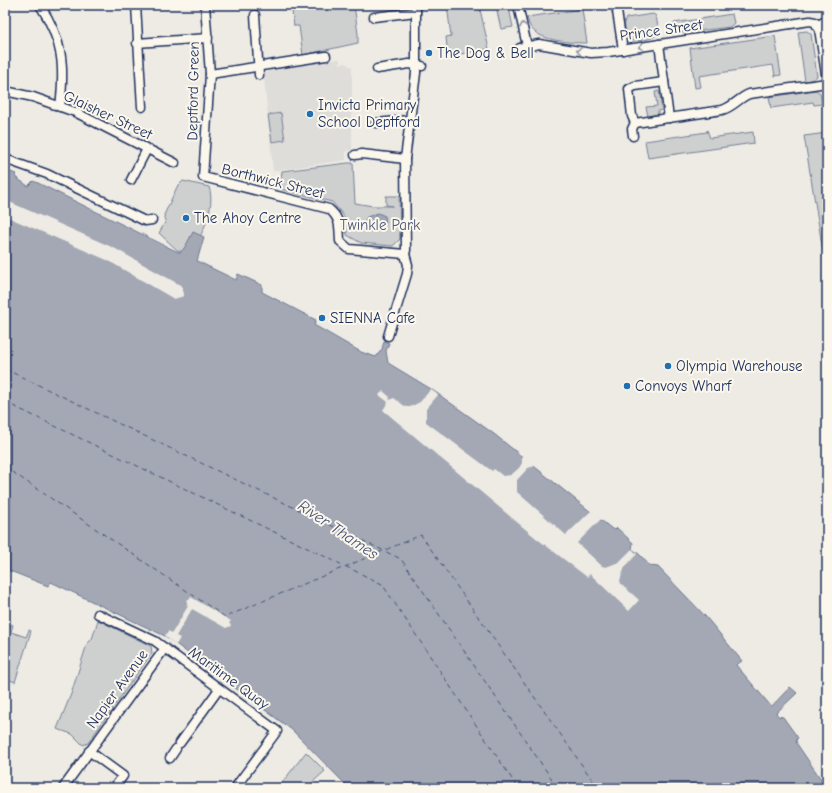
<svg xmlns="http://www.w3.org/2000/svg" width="832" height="793" font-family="'Comic Neue',sans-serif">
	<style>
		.built { fill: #deddda }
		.green { fill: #cecfcf; stroke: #747f96 }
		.water { fill: #a3a8b4; stroke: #6d7892 }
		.pier { fill: #eeebe4 }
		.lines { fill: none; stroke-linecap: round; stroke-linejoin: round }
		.ferry { stroke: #445378; stroke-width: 1; stroke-dasharray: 5 4; stroke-linecap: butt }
		.minor-casing { stroke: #1b2f5e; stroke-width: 11 }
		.minor { stroke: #fbf7ec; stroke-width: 8 }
		.oneway { stroke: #8b93a5 }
		.poi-dot { fill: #1f6fb2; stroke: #fbf7ec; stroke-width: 1.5 }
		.labels { text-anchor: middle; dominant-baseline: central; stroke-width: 4; stroke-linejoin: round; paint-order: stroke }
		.street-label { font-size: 15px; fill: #1b2f5e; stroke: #fbf7ec }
		.poi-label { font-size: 15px; fill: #1b2f5e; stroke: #fbf7ec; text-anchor: start }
		.park-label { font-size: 15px; fill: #48577a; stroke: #fbf7ec }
		.water-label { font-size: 16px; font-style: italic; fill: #445378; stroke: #fbf7ec }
	</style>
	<rect width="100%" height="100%" fill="#eeebe4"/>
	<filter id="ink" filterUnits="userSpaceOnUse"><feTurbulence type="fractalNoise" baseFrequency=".025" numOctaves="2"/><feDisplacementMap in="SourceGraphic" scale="8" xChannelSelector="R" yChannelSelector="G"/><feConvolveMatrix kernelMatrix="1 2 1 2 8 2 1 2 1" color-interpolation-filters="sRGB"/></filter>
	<g filter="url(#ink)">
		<polygon class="built" points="340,59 340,64 345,63 352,67 352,150 346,151 346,160 273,171 264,78 265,73 274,68"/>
		<g class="green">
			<polygon points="291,5 354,5 358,34 358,43 303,55 299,26 294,26"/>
			<polygon points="447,5 479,5 489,49 448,56 446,37 451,36"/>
			<polygon points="509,8 513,27 501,29 497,11"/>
			<path d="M 582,9 L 587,43 C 573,43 541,41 532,29 C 529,26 528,21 527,17 Z"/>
			<path d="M 653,14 L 656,16 L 659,33 C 653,40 635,43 627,39 L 624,22 L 626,18 Z"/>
			<polygon points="732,14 734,23 730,27 680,33 676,31 674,23"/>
			<polygon points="807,31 811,34 817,76 814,79 805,81 798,32"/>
			<polygon points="775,36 781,75 775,76 773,65 699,76 701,87 695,88 690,48"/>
			<polygon points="816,90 820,93 822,104 814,105 813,102 771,108 769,97"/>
			<polygon points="659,91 662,110 658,111 658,114 648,116 646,107 657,106 655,92"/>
			<polygon points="281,113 285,140 272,142 268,115"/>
			<polygon points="707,130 710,138 753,132 754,143 648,158 645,141 707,132"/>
			<polygon points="827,133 827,263 825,263 804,136"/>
			<polygon points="348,163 353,163 355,203 373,206 393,206 386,205 386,196 399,196 400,239 393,246 361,243 347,235 344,216 332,202 280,189 282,171"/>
			<path d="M 183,181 L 209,187 C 216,207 202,235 191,253 L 178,251 L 159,233 L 166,221 L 164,215 L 177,187 Z"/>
			<polygon points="98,620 151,646 152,653 88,743 83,745 72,734 57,729 71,694 87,644 92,639"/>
			<polygon points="11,624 13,625 11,632 26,637 29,630 31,631 15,682 5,678 5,642"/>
			<polygon points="306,752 325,771 306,788 278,788"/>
		</g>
		<g class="water">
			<polygon points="5,170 16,174 15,177 28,186 33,181 38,183 180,253 185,247 193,232 204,237 197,261 236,280 238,274 262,285 262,292 316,320 314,325 361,352 376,357 382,349 384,341 389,343 386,351 388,363 431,389 494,434 612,529 615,530 617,528 633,543 632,549 639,554 650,566 658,567 706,617 742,661 736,665 770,705 772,706 790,687 797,693 776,713 778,716 783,717 798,738 796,740 797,744 827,788 349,788 292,730 165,636 51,582 48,586 5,569"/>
			<polygon points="378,213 385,216 386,223 382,228 370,231 362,225 367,217"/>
		</g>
		<g class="pier">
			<polygon points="5,200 114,248 182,286 184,296 174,299 107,260 5,216"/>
			<polygon points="431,389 438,395 426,409 426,422 492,471 494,469 503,476 511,475 519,468 522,463 522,455 535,466 528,468 517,480 517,492 566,535 591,511 601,519 577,543 602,566 606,567 619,562 632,549 637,554 625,567 620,580 621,584 639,600 629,611 590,574 587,577 536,538 383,410 388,402 379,395 383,391 390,397 389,400 394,398 406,407 410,407 420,402"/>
			<polygon points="191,597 231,621 229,623 231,626 226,628 192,609 176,636 180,638 176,645 165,636 168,631 172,633 188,606 186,605 188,602 186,600 189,600"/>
		</g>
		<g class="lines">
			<g class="ferry">
				<polyline points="5,369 401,559 558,788"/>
				<polyline points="5,402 382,584 518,788"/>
				<polyline points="5,467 225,617 421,535 598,788"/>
			</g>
			<g class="minor-casing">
				<g id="minor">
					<path d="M 40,5 C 63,41 65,65 60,107"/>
					<polyline points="136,5 142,107"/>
					<path d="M 205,5 L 210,74 L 203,177 L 329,209 C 341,219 339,227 340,241 L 349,249 L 405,254"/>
					<polyline points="518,5 527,46"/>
					<polyline points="616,5 623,50"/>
					<polyline points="255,15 259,75"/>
					<polyline points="374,17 416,12"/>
					<polyline points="817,26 827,20"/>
					<polyline points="137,43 208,38"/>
					<polyline points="659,44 669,118"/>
					<polyline points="520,48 539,44 591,53 608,52 810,21 815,22 819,29 827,81"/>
					<polyline points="377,69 409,64 422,66"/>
					<polyline points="210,74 326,56"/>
					<path d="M 664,82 L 635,86 L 629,89 L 632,116 L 635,123 L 722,110 C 733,107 739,98 749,94 L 827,83"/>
					<polyline points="5,91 33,97 75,112 175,163"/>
					<polyline points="376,123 409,120"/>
					<polyline points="633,136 632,129 635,123"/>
					<polyline points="355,155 362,154 405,159"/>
					<polyline points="5,159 47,174 145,221 152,220"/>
					<polyline points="131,180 147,149"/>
					<polyline points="405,254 406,250 405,159 416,73 416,5"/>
					<polyline points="388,336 407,274 408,265 405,254"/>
					<polyline points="98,614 155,641 277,731 237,785"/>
					<polyline points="180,743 219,689"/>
					<polyline points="89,751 123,776 116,785"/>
					<polyline points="170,758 176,749"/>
					<polyline points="63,788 165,648"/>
				</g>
			</g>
			<use href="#minor" class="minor"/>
		</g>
		<defs><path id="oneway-chevron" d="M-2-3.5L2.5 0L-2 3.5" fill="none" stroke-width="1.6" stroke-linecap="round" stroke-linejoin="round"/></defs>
		<g class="oneway">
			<use href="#oneway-chevron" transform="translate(523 25) rotate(-102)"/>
			<use href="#oneway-chevron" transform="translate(641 47) rotate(171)"/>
			<use href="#oneway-chevron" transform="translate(579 51) rotate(-170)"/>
		</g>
	</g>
	<g class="poi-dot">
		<circle cx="429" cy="53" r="4"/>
		<circle cx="310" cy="114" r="4"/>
		<circle cx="186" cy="218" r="4"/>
		<circle cx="322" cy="318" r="4"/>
		<circle cx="668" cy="366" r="4"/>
		<circle cx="627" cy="386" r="4"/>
	</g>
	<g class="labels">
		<g class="street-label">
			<text transform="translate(661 30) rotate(-8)">Prince Street</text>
			<text transform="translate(193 91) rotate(-89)">Deptford Green</text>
			<text transform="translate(108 115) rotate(25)">Glaisher Street</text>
			<text transform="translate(273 181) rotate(14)">Borthwick Street</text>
			<text transform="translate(229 678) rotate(36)">Maritime Quay</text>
			<text transform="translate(117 689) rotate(-54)">Napier Avenue</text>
		</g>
		<g class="poi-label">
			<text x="437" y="53">The Dog &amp; Bell</text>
			<text x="318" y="105">Invicta Primary<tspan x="318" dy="17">School Deptford</tspan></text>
			<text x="194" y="218">The Ahoy Centre</text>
			<text x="330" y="318">SIENNA Cafe</text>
			<text x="676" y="366">Olympia Warehouse</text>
			<text x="635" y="386">Convoys Wharf</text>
		</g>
		<g class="park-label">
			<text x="380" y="225">Twinkle Park</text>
		</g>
		<g class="water-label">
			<text transform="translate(338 530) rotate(34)">River Thames</text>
		</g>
	</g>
	<rect width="832" height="793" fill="none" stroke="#fbf7ec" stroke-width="20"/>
	<rect x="10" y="10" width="812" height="773" fill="none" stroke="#1b2f5e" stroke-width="1.5" filter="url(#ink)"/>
</svg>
